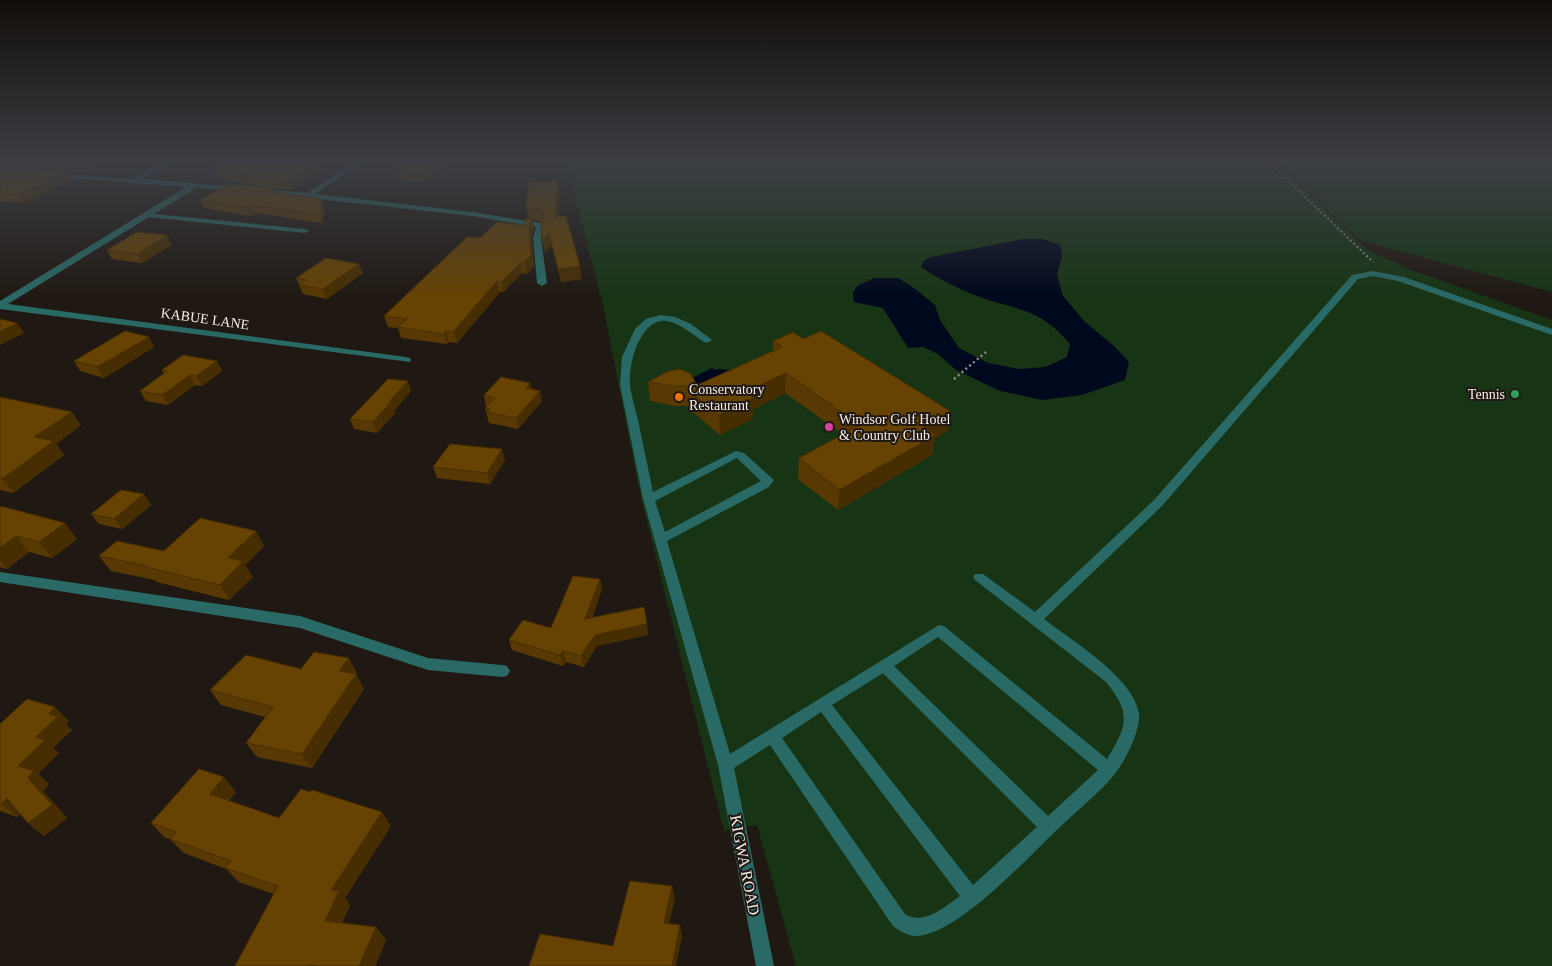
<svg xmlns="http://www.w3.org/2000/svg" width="1552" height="966" font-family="Georgia,serif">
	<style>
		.green { fill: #173515 }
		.water { fill: #00081d }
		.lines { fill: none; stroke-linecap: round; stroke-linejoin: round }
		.path-far1 { stroke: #918c87; stroke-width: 2; stroke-dasharray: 2 2.5; stroke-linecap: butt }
		.path { stroke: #918c87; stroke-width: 2.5; stroke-dasharray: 2 3; stroke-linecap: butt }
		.lane { fill: #296a66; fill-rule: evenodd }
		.street { fill: #296a66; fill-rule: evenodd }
		.wall { fill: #583903 }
		.shaded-wall { fill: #472e02 }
		.building { fill: #664203; stroke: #472e02 }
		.leisure-dot { fill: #2e9e5b; stroke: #201913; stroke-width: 2 }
		.food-dot { fill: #e8710a; stroke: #201913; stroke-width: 2 }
		.hotel-dot { fill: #d1479c; stroke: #201913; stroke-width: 2 }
		.labels { text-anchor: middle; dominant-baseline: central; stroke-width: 4; stroke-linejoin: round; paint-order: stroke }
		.street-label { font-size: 14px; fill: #f2ede9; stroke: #201913 }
		.poi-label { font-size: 14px; fill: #f2ede9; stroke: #201913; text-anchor: start }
		.near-street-label { font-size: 16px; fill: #f2ede9; stroke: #201913 }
	</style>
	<rect width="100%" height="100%" fill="#201913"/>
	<g class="green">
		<polygon points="566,162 1275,162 1368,250 1411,270 1552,320 1552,966 796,966 757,825 724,831 639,489 603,305"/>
		<polygon points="1278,162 1552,162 1552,292 1361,241"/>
	</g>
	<g class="water">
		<path d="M 1023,239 L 1043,239 L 1060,245 L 1062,256 L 1057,275 L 1063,296 L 1085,322 L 1114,346 L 1129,362 L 1125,380 L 1082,395 L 1042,400 L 1000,391 L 956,370 L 938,354 L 923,347 L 908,348 L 883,308 L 854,302 L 853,293 L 857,286 L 874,278 L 898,278 L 914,288 L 935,305 L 940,320 L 959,348 L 988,363 L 1020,369 L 1045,367 L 1067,357 L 1070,344 C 1038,305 1014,311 972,294 C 955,287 937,278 921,267 L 924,260 L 931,257 Z"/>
		<polygon points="712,368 715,370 719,369 731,370 705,392 691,382 695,380 692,378"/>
	</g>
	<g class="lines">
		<polyline class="path-far1" points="1269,162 1373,262"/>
		<polyline class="path" points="954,379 986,352"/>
		<g class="lane">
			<polygon points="145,213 305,229 309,231 305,233 148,217 144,215"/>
			<path d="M 1373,271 L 1404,277 L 1552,329 L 1552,335 L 1398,281 L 1373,276 L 1358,279 L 1162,506 L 1044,619 C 1072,641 1133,677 1139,713 C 1141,730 1125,762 1114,775 C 1099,793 1079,809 1062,825 C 1029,856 967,925 924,935 C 911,938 903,933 893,926 L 770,745 L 734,768 L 774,966 L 756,966 L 718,765 L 643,499 L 620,385 L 622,357 L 635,329 L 646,319 L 661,315 L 675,317 L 691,324 L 712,340 L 707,343 L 704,342 C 676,322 656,305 637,345 C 632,357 629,372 630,386 C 632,398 635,409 638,420 C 643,444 648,468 653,492 L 736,451 L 744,453 L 774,480 L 769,487 L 667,541 L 730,754 L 939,625 L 944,626 L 1107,759 C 1127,726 1132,714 1106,682 L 975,580 L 973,577 L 975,574 L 983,574 L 1035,612 L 1154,500 L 1352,275 ZM 737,458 L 761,481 L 665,532 L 655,501 ZM 938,637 L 1098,770 L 1048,816 L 894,666 ZM 883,673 L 1037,827 L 973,885 L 832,705 ZM 821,712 L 960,896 C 944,907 924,926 905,914 L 782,738 Z"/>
		</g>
		<g class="street">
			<polygon points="163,162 172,162 143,179 239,187 243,189 239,191 196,188 8,304 406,357 410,358 411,360 410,362 0,309 0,301 186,187 55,177 51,175 52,173 133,179"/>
			<polygon points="354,162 362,162 316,194 472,212 541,223 545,227 541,238 547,283 542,286 537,283 533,238 536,227 472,216 264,193 260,191 264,189 307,193"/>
			<polygon points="0,572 300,616 428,658 502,665 507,666 510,671 507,676 502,677 428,670 300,628 0,582"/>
		</g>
	</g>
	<g class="wall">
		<polygon points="0,162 110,162 86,173 68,172 72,180 23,203 0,201"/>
		<polygon points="455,162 428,182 400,180 397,171 396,171 393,163"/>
		<polygon points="211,165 319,168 320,173 291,190 276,188 277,192 324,208 322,223 256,213 250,216 204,208 200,200 246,186 245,182 223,179 221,176 215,175"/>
		<polygon points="559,193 558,217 582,279 561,282 552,244 545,252 542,240 542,222 532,220 534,228 531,238 534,266 527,274 522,273 503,292 500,292 457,343 449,342 447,344 401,338 398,328 388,327 384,316 480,238 525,225 529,218 526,207"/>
		<polygon points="167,235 171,245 142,263 112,259 107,250"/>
		<polygon points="359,264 363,273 327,299 303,294 296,278"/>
		<polygon points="149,337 154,347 104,378 80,371 74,361"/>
		<polygon points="803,339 950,411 947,431 935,438 932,455 838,510 798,479 799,458 843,434 785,393 753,409 753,419 720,435 689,409 689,406 675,406 650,401 648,382 697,385 773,351 773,341"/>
		<polygon points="217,361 222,371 202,386 195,385 168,405 146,401 140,391 164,374 162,370"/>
		<polygon points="530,383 532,389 542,401 518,429 489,423 485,408 487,406 486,406 484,395"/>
		<polygon points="411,391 394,411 395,413 377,433 354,429 350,419"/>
		<polygon points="0,397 81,425 56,444 64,455 13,493 0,490"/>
		<polygon points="505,460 490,484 437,478 433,467"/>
		<polygon points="144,494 151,505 122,529 99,524 91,514"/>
		<polygon points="0,506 77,539 52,558 29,552 7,569 0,567"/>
		<polygon points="264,546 245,565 253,577 229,600 157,582 155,580 111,571 99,556 164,551"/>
		<polygon points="600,579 602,589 592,618 648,635 597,646 584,667 566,662 563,666 512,650 509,640 551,628"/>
		<polygon points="301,669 357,673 356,674 364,689 312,768 257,757 246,743 265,717 221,705 210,690"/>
		<polygon points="69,721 66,724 72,730 53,748 59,753 38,774 49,784 43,791 67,818 44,836 28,823 21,814 17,817 0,811 0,724"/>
		<polygon points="236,792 229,801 279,818 391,826 345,898 350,905 342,923 376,927 386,940 375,966 235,966 274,894 239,882 226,869 184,853 170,839 165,838 151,823"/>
	</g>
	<g class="shaded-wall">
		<polygon points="88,162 110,162 86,173 82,165"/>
		<polygon points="309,162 328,162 319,168 320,173 291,190 287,180"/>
		<polygon points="442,162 455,162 428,182 426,174"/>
		<polygon points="68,171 72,180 23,203 18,195"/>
		<polygon points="557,181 559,193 557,229 555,217"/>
		<polygon points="276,188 279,197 270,191"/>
		<polygon points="321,199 324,208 322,223 319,214"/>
		<polygon points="252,205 256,213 250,216 247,207"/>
		<polygon points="532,219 534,228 531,238 534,266 527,274 524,263 529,228"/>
		<polygon points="549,232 552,244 545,252 542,240"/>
		<polygon points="167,235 171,245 142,263 137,254"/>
		<polygon points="520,263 522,273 503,292 501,282"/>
		<polygon points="359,264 363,273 327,299 323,289"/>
		<polygon points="580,266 582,279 561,282 558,269"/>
		<polygon points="497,281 500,292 457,343 453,332"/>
		<polygon points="17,323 24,333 0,345 0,332"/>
		<polygon points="446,331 449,342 447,344 444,334"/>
		<polygon points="149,337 154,347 104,378 97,367"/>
		<polygon points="217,361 222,371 202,386 196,376"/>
		<polygon points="786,373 785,393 753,409 753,419 720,435 719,415 752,389"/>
		<polygon points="190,375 195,385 168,405 162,395"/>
		<polygon points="408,381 411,391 394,411 395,413 377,433 373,422"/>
		<polygon points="530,383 533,393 526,388"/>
		<polygon points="540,391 542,401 518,429 516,418"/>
		<polygon points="950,411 947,431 935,438 932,455 838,510 839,490 923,427"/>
		<polygon points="72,412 81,425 56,444 64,455 13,493 2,479 34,437"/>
		<polygon points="502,449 505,460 490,484 487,473"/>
		<polygon points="144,494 151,505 122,529 114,519"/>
		<polygon points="65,523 77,539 52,558 39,542"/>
		<polygon points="256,531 264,546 245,565 253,577 229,600 220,585 228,558"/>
		<polygon points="16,536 29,552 7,569 0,561 0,548"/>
		<polygon points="600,579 602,589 587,630 585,619"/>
		<polygon points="647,624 648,635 597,646 584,667 581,656 595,635"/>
		<polygon points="563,651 566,662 563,666 560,655"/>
		<polygon points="349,658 357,673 348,686 339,671"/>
		<polygon points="356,674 364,689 312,768 302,754"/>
		<polygon points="55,707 69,721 66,724 72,730 53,748 59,753 38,774 49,784 43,791 67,818 44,836 28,823 28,778 18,766 49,714"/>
		<polygon points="224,777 236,792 223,809 210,794"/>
		<polygon points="7,798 23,811 17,817 2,804"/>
		<polygon points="382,812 391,826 345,898 350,905 336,934 325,921 331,890"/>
		<polygon points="672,886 675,898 667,934 664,923"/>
		<polygon points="680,925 682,937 676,966 672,966"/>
		<polygon points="376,927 386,940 375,966 359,966"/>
	</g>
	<g class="building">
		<polygon points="45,162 88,162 82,165"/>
		<polygon points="216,162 310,162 317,163 287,180 242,176 248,173 219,170 224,167 211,165"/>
		<polygon points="394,162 442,162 426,174 397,171 402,168 398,168 403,164 393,163"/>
		<polygon points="0,166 68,171 18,195 0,193"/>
		<polygon points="557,181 555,217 566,216 580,266 558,269 549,232 542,240 541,226 544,213 539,209 526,207 529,182"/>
		<polygon points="229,184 276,188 270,191 321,199 319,214 252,205 247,207 200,200"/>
		<polygon points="526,218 532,219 529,228 531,255 524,263 520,263 501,282 497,281 453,332 446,331 444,334 398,327 407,319 384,316 467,237 480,238 497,222 525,225"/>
		<polygon points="137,232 167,235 137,254 107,250"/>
		<polygon points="326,258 359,264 323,289 299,285 306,280 296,278"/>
		<polygon points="0,319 17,323 0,332"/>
		<polygon points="125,331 149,337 97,367 74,361"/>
		<polygon points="821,331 950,411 923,427 936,435 839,490 799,458 860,425 786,373 752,389 752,399 719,415 687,390 695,386 673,386 648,382 669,371 679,369 690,373 697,385 782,347 773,341 793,332 803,339"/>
		<polygon points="183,355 217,361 196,376 190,375 162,395 140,391 167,371 162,370"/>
		<polygon points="501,377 530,383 526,388 540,391 516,418 486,412 490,409 485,408 495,398 484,395"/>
		<polygon points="388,379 408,381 389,402 391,402 373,422 350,419"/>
		<polygon points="0,397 72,412 34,437 54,441 2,479 0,478"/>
		<polygon points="450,444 502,449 487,473 433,467"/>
		<polygon points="121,490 144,494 114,519 91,514"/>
		<polygon points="0,506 65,523 39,542 16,536 0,548"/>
		<polygon points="200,518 256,531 228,558 243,561 220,585 146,567 147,566 99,556 117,541 164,551"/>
		<polygon points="573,576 600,579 585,619 644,607 647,624 595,635 581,656 563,651 560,655 509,640 523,620 551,628"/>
		<polygon points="314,652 349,658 339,671 356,674 302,754 246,743 273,707 210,690 246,655 301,669"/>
		<polygon points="27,699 55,707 49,714 58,716 36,737 45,740 18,766 34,771 28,778 52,805 28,823 7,798 2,804 0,803 0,724"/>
		<polygon points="199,769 224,777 210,794 279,818 301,789 310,792 312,790 382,812 331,890 339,891 325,921 376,927 359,966 318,966 308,965 308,966 235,966 278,886 225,868 231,861 170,839 176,832 151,823"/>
		<polygon points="630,881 672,886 664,923 680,925 672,966 529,966 540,934 613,946"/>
	</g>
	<linearGradient id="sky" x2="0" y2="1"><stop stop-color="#120e0a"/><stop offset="0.54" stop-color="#3c3e44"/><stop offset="1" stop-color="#3c3e44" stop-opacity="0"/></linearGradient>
	<rect width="1552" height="298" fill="url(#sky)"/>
	<circle class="leisure-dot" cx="1515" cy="394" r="5"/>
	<circle class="food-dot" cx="679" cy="397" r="5"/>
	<circle class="hotel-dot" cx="829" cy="427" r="5"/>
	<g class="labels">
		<g class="street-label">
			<text transform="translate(205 319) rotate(8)">KABUE LANE</text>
		</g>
		<g class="poi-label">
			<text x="689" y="389">Conservatory<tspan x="689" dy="16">Restaurant</tspan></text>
			<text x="1505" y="394" text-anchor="end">Tennis</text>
			<text x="839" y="419">Windsor Golf Hotel<tspan x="839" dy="16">&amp; Country Club</tspan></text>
		</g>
		<g class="near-street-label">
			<text transform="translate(745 865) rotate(79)">KIGWA ROAD</text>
		</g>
	</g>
</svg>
